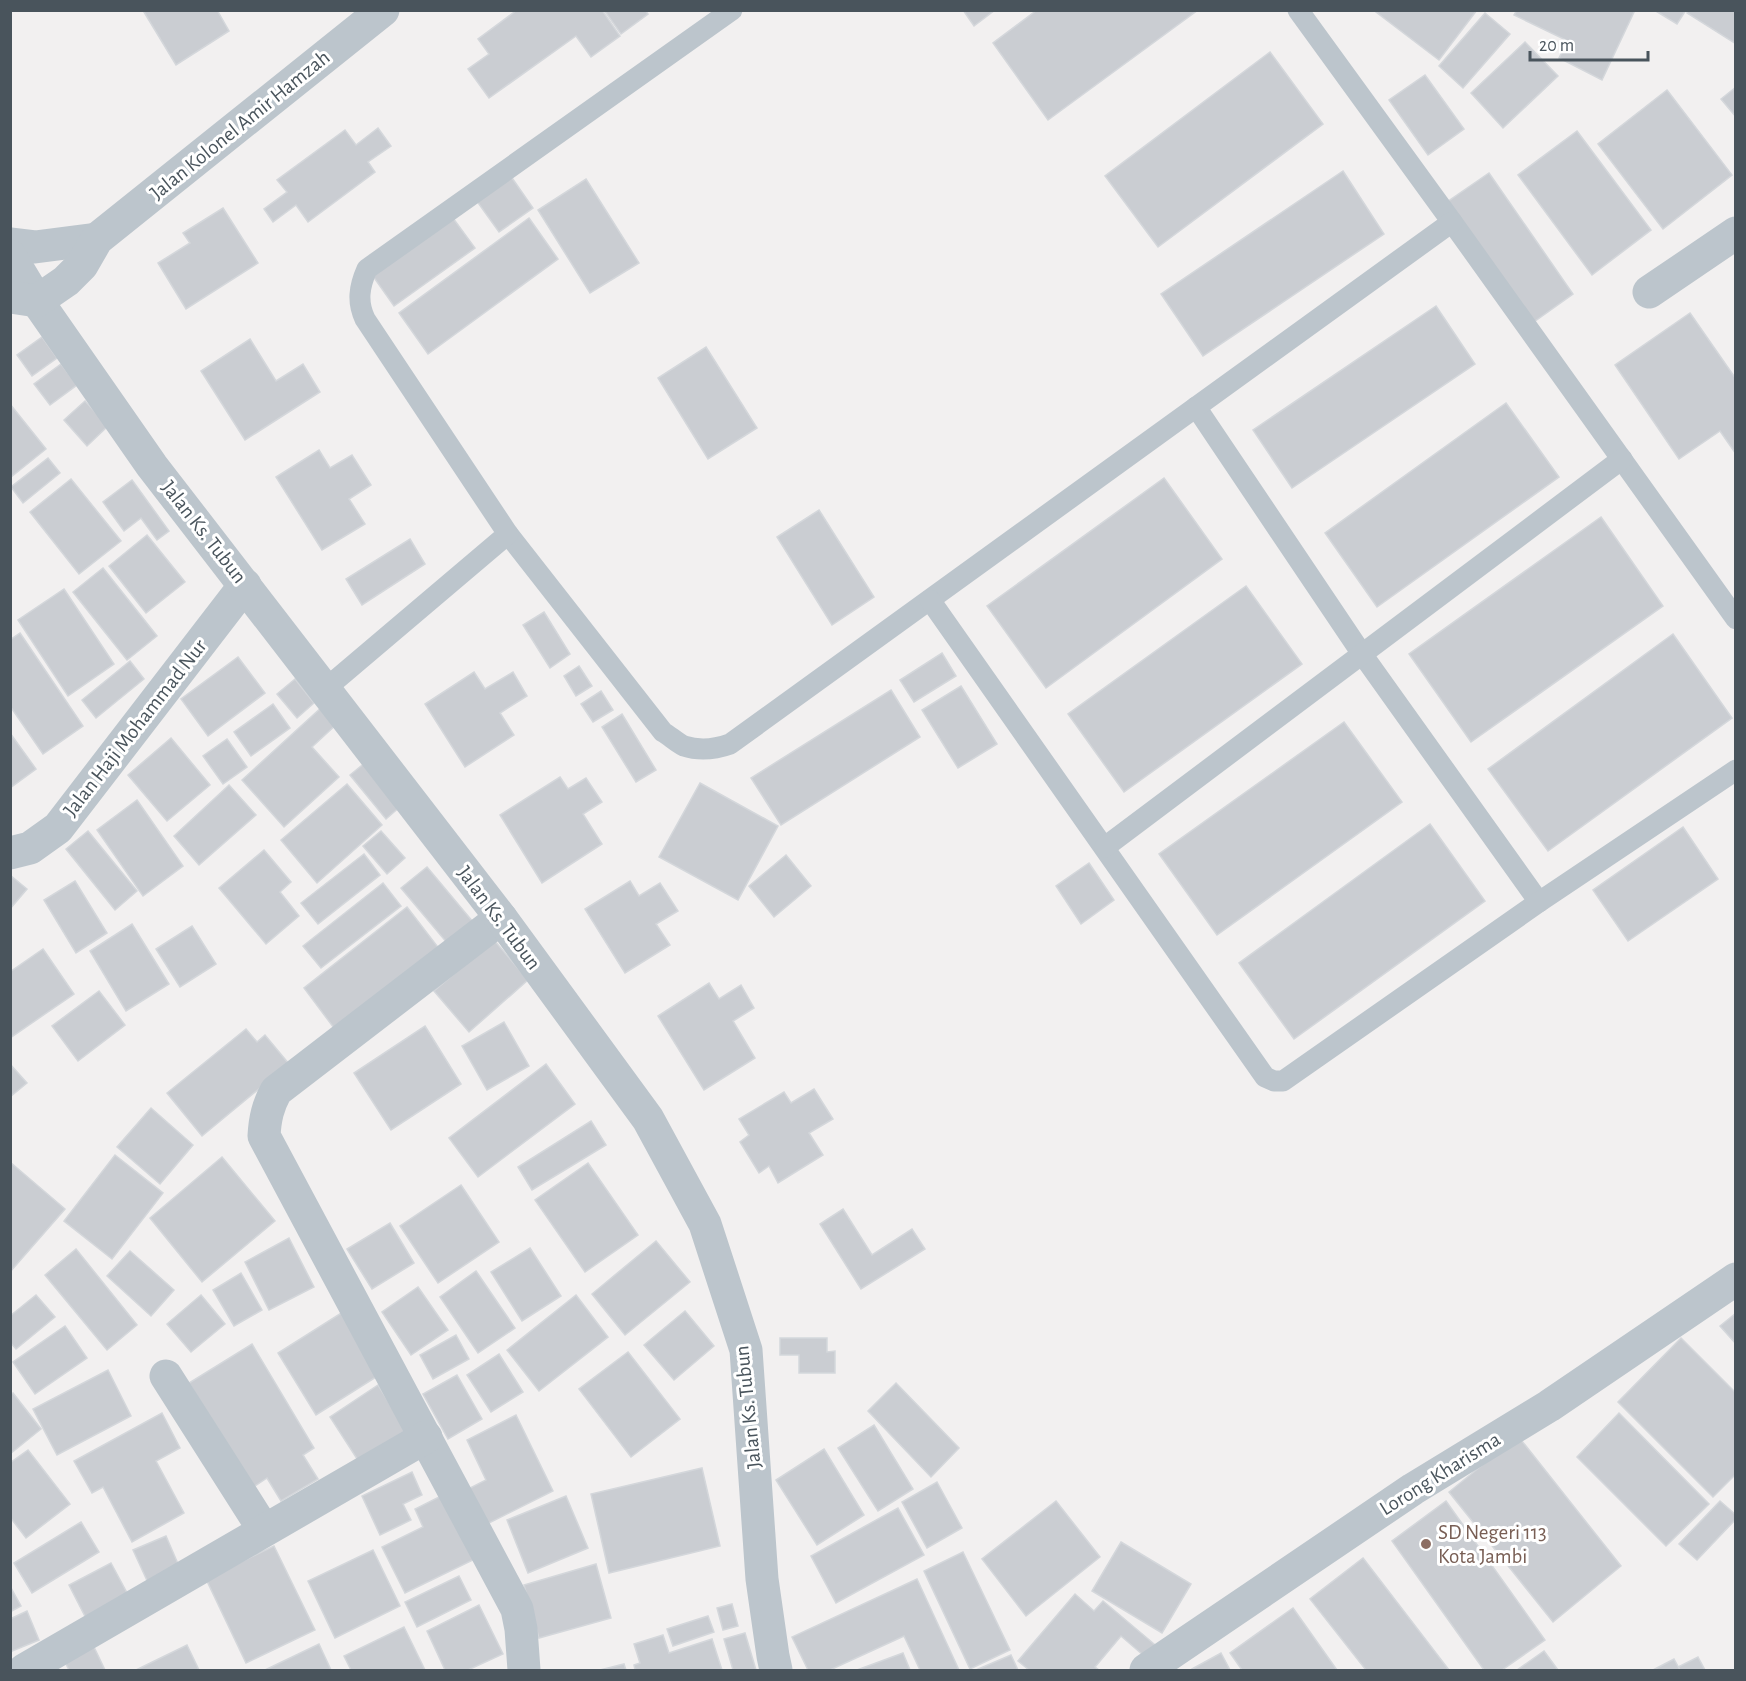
<svg xmlns="http://www.w3.org/2000/svg" width="1746" height="1681" font-family="'Alegreya Sans',sans-serif">
	<style>
		.building { fill: #cacdd2; stroke: #d4d7db; stroke-width: 1.5 }
		.lines { fill: none; stroke-linecap: round; stroke-linejoin: round }
		.service { stroke: #bcc5cc; stroke-width: 21 }
		.minor { stroke: #bcc5cc; stroke-width: 33 }
		.tertiary { stroke: #bcc5cc; stroke-width: 33 }
		.education-dot { fill: #8d6e63; stroke: #fff; stroke-width: 2 }
		.labels { text-anchor: middle; dominant-baseline: central; stroke-width: 6; stroke-linejoin: round; paint-order: stroke }
		.street-label { font-size: 21px; fill: #49545c; stroke: #fff }
		.education-label { font-size: 21px; fill: #785e54; stroke: #fff; text-anchor: start }
	</style>
	<rect width="100%" height="100%" fill="#f2f0f0"/>
	<g class="building">
		<polygon points="146,10 217,10 229,31 176,65 144,12"/>
		<polygon points="517,10 602,10 620,36 591,57 576,36 489,98 468,69 489,54 478,39"/>
		<polygon points="604,10 645,10 648,14 621,34"/>
		<polygon points="963,10 995,10 974,26"/>
		<polygon points="1037,10 1198,10 1048,120 993,43"/>
		<polygon points="1377,10 1477,10 1439,60 1376,12"/>
		<polygon points="1517,10 1635,10 1602,80 1559,58 1568,41 1514,15"/>
		<polygon points="1654,10 1686,10 1677,24"/>
		<polygon points="1688,10 1736,10 1736,44 1687,13"/>
		<polygon points="1485,13 1510,34 1463,88 1439,66"/>
		<polygon points="1525,42 1558,76 1503,128 1471,93"/>
		<polygon points="1270,52 1323,124 1158,247 1105,176"/>
		<polygon points="1425,75 1464,129 1428,155 1389,100"/>
		<polygon points="1736,87 1736,117 1721,99"/>
		<polygon points="1667,90 1732,175 1663,229 1598,144"/>
		<polygon points="378,128 391,146 368,162 375,172 308,222 296,205 273,222 264,209 287,192 277,180 345,130 356,145"/>
		<polygon points="1577,131 1651,230 1592,275 1518,175"/>
		<polygon points="1343,171 1384,234 1203,356 1161,294"/>
		<polygon points="1489,173 1573,294 1531,324 1447,202"/>
		<polygon points="510,175 533,208 499,232 476,200"/>
		<polygon points="586,179 639,263 590,293 538,210"/>
		<polygon points="223,208 258,263 186,309 158,263 190,243 183,233"/>
		<polygon points="450,214 475,248 394,306 370,272"/>
		<polygon points="529,218 558,259 428,354 399,313"/>
		<polygon points="1436,306 1475,364 1292,488 1253,430"/>
		<polygon points="1690,313 1736,379 1736,454 1720,431 1679,459 1615,365"/>
		<polygon points="42,337 57,358 32,376 17,355"/>
		<polygon points="250,339 276,381 303,364 320,392 245,440 201,371"/>
		<polygon points="706,347 757,428 708,459 658,378"/>
		<polygon points="61,364 77,385 50,405 34,384"/>
		<polygon points="85,401 108,426 87,446 64,420"/>
		<polygon points="1506,403 1559,477 1377,607 1325,533"/>
		<polygon points="10,404 46,449 11,477 10,476"/>
		<polygon points="319,450 330,468 352,455 371,485 349,499 365,524 322,550 276,477"/>
		<polygon points="48,458 60,473 23,503 11,487"/>
		<polygon points="1164,478 1222,559 1046,688 987,606"/>
		<polygon points="71,479 121,541 79,574 30,512"/>
		<polygon points="132,480 169,531 157,540 141,518 124,531 103,502"/>
		<polygon points="819,510 874,597 832,625 777,537"/>
		<polygon points="1601,517 1663,606 1471,742 1409,654"/>
		<polygon points="147,535 185,582 146,613 109,566"/>
		<polygon points="410,539 425,564 362,605 346,579"/>
		<polygon points="103,568 157,636 127,660 73,592"/>
		<polygon points="1246,586 1302,664 1124,792 1068,714"/>
		<polygon points="64,589 114,664 68,696 18,620"/>
		<polygon points="544,612 570,654 550,668 523,625"/>
		<polygon points="20,633 83,726 43,754 10,706 10,640"/>
		<polygon points="1673,634 1732,718 1548,851 1488,769"/>
		<polygon points="942,653 956,676 914,702 900,680"/>
		<polygon points="238,657 265,693 208,736 181,699"/>
		<polygon points="130,661 144,679 96,718 82,700"/>
		<polygon points="579,666 592,686 576,696 564,676"/>
		<polygon points="474,672 485,689 513,672 527,696 500,713 514,735 465,767 425,704"/>
		<polygon points="295,679 314,703 297,718 277,694"/>
		<polygon points="961,686 997,744 958,768 922,710"/>
		<polygon points="891,690 920,737 781,825 751,778"/>
		<polygon points="601,691 613,710 593,722 581,704"/>
		<polygon points="273,704 290,728 251,756 234,732"/>
		<polygon points="324,705 339,722 312,747 339,777 284,827 242,780"/>
		<polygon points="622,714 656,770 636,782 602,727"/>
		<polygon points="1344,722 1402,802 1217,935 1159,854"/>
		<polygon points="10,733 36,769 10,788"/>
		<polygon points="171,738 210,785 167,821 128,775"/>
		<polygon points="227,739 247,767 223,784 203,756"/>
		<polygon points="366,762 401,806 386,819 350,775"/>
		<polygon points="560,777 568,789 586,778 602,802 583,814 602,844 542,883 500,815"/>
		<polygon points="700,783 778,826 738,900 659,857"/>
		<polygon points="347,784 382,825 317,883 281,840"/>
		<polygon points="229,785 256,815 199,865 174,836"/>
		<polygon points="137,800 183,866 143,896 97,830"/>
		<polygon points="1430,824 1485,901 1294,1039 1239,963"/>
		<polygon points="1683,827 1718,879 1628,941 1593,890"/>
		<polygon points="88,831 137,891 115,910 66,849"/>
		<polygon points="381,831 405,858 387,874 363,846"/>
		<polygon points="264,850 291,882 280,892 299,916 266,944 219,888"/>
		<polygon points="364,854 380,875 318,924 301,903"/>
		<polygon points="786,855 811,886 774,917 749,886"/>
		<polygon points="1089,863 1114,900 1081,924 1056,886"/>
		<polygon points="427,867 473,922 448,944 401,888"/>
		<polygon points="10,875 27,889 10,909"/>
		<polygon points="75,881 107,933 76,953 44,900"/>
		<polygon points="630,881 639,896 660,883 678,911 656,924 670,945 625,973 585,909"/>
		<polygon points="383,883 401,906 321,968 303,946"/>
		<polygon points="407,907 444,955 340,1036 304,988"/>
		<polygon points="132,924 169,984 126,1011 90,951"/>
		<polygon points="192,926 216,964 180,987 156,949"/>
		<polygon points="494,940 528,980 469,1032 434,991"/>
		<polygon points="43,949 74,994 10,1038 10,972"/>
		<polygon points="709,983 719,999 741,985 754,1008 733,1021 755,1058 704,1090 658,1016"/>
		<polygon points="99,991 125,1025 78,1061 52,1026"/>
		<polygon points="504,1022 529,1066 487,1090 462,1046"/>
		<polygon points="425,1026 461,1084 391,1130 354,1073"/>
		<polygon points="246,1029 257,1042 265,1035 289,1064 202,1136 167,1093"/>
		<polygon points="10,1064 27,1083 10,1097"/>
		<polygon points="546,1064 575,1104 478,1177 449,1138"/>
		<polygon points="814,1089 833,1119 809,1133 823,1155 778,1183 769,1166 759,1173 740,1142 749,1135 739,1119 784,1092 791,1103"/>
		<polygon points="151,1108 193,1145 160,1184 117,1147"/>
		<polygon points="591,1121 606,1145 532,1190 518,1167"/>
		<polygon points="115,1155 163,1193 112,1259 64,1221"/>
		<polygon points="222,1157 275,1221 202,1282 150,1218"/>
		<polygon points="10,1162 65,1209 10,1272"/>
		<polygon points="588,1163 638,1235 585,1272 535,1200"/>
		<polygon points="461,1185 499,1242 438,1283 400,1226"/>
		<polygon points="843,1209 872,1255 912,1229 925,1249 861,1289 820,1224"/>
		<polygon points="390,1223 414,1263 372,1289 347,1249"/>
		<polygon points="289,1238 314,1287 269,1310 245,1262"/>
		<polygon points="656,1241 690,1282 625,1335 592,1294"/>
		<polygon points="530,1248 561,1296 522,1321 491,1272"/>
		<polygon points="76,1249 137,1325 107,1350 45,1275"/>
		<polygon points="130,1251 174,1290 151,1316 107,1276"/>
		<polygon points="476,1271 515,1328 478,1353 440,1297"/>
		<polygon points="241,1273 262,1310 234,1326 213,1290"/>
		<polygon points="418,1287 448,1330 411,1355 382,1312"/>
		<polygon points="36,1295 55,1317 16,1349 10,1342 10,1316"/>
		<polygon points="201,1295 225,1324 191,1352 167,1324"/>
		<polygon points="576,1295 608,1337 539,1391 507,1350"/>
		<polygon points="346,1310 384,1372 316,1415 278,1353"/>
		<polygon points="685,1311 714,1346 674,1380 644,1345"/>
		<polygon points="1736,1313 1736,1344 1720,1326"/>
		<polygon points="65,1326 87,1358 35,1394 13,1362"/>
		<polygon points="456,1335 469,1359 433,1379 420,1355"/>
		<polygon points="780,1338 827,1338 827,1352 835,1351 835,1373 799,1373 799,1355 780,1355"/>
		<polygon points="1681,1338 1736,1393 1736,1474 1713,1497 1618,1402"/>
		<polygon points="252,1344 314,1448 303,1455 318,1479 281,1501 267,1478 252,1488 189,1383"/>
		<polygon points="628,1352 680,1419 631,1457 579,1389"/>
		<polygon points="499,1354 523,1392 491,1412 467,1375"/>
		<polygon points="108,1370 131,1416 57,1455 33,1409"/>
		<polygon points="457,1375 482,1419 448,1439 423,1394"/>
		<polygon points="896,1383 959,1448 931,1477 868,1411"/>
		<polygon points="378,1385 408,1433 361,1465 330,1417"/>
		<polygon points="13,1393 41,1429 10,1454 10,1395"/>
		<polygon points="162,1413 180,1448 156,1461 184,1513 132,1542 103,1487 92,1493 74,1461"/>
		<polygon points="1619,1413 1709,1504 1666,1546 1577,1457"/>
		<polygon points="516,1415 553,1491 483,1526 466,1490 486,1480 467,1440"/>
		<polygon points="874,1425 913,1489 878,1511 838,1448"/>
		<polygon points="1518,1436 1621,1566 1553,1622 1449,1492"/>
		<polygon points="824,1449 864,1515 817,1545 776,1480"/>
		<polygon points="28,1450 70,1504 26,1538 10,1517 10,1463"/>
		<polygon points="702,1468 720,1546 609,1573 591,1494"/>
		<polygon points="412,1472 422,1495 403,1504 411,1520 380,1535 362,1496"/>
		<polygon points="937,1482 962,1528 927,1548 902,1502"/>
		<polygon points="445,1494 475,1559 405,1593 382,1547 423,1527 415,1509"/>
		<polygon points="566,1496 588,1548 528,1573 507,1520"/>
		<polygon points="1056,1501 1100,1557 1026,1616 982,1559"/>
		<polygon points="1446,1501 1545,1640 1502,1670 1484,1670 1392,1541"/>
		<polygon points="1720,1501 1736,1515 1736,1519 1697,1560 1679,1544"/>
		<polygon points="898,1508 924,1555 836,1603 811,1556"/>
		<polygon points="81,1522 99,1552 32,1593 14,1563"/>
		<polygon points="166,1536 182,1573 150,1587 133,1550"/>
		<polygon points="1121,1542 1191,1584 1162,1633 1092,1591"/>
		<polygon points="274,1546 315,1630 246,1663 206,1579"/>
		<polygon points="373,1550 400,1606 335,1638 308,1581"/>
		<polygon points="963,1552 1010,1650 970,1669 924,1571"/>
		<polygon points="1363,1558 1449,1670 1366,1670 1310,1599"/>
		<polygon points="111,1563 133,1604 90,1626 69,1585"/>
		<polygon points="596,1564 611,1618 539,1638 524,1585"/>
		<polygon points="459,1576 471,1600 417,1627 405,1602"/>
		<polygon points="917,1579 959,1670 920,1670 904,1636 830,1670 808,1670 792,1637"/>
		<polygon points="10,1586 21,1606 10,1612"/>
		<polygon points="1075,1594 1094,1611 1103,1601 1160,1649 1150,1661 1121,1636 1095,1667 1099,1670 1029,1670 1018,1661"/>
		<polygon points="732,1604 738,1626 723,1630 717,1608"/>
		<polygon points="479,1605 503,1654 468,1670 445,1670 427,1631"/>
		<polygon points="1293,1608 1337,1670 1242,1670 1230,1653"/>
		<polygon points="27,1611 39,1640 10,1652 10,1619"/>
		<polygon points="708,1616 714,1632 673,1646 667,1629"/>
		<polygon points="404,1627 425,1670 351,1670 344,1656"/>
		<polygon points="745,1633 756,1670 733,1670 724,1639"/>
		<polygon points="663,1635 669,1653 712,1639 722,1670 635,1670 634,1665 640,1663 634,1644"/>
		<polygon points="319,1644 331,1670 265,1670"/>
		<polygon points="187,1645 199,1670 136,1670"/>
		<polygon points="94,1647 105,1670 69,1670 65,1662"/>
		<polygon points="1544,1651 1558,1670 1517,1670"/>
		<polygon points="903,1653 910,1670 857,1670"/>
		<polygon points="1221,1653 1230,1670 1193,1670 1192,1669"/>
		<polygon points="1011,1655 1018,1670 976,1670"/>
		<polygon points="1698,1657 1705,1670 1680,1670 1678,1667"/>
		<polygon points="1674,1659 1680,1670 1653,1670"/>
		<polygon points="624,1664 626,1670 600,1670"/>
	</g>
	<g class="lines">
		<g class="service">
			<polyline points="1298,10 1452,222 1736,619"/>
			<polyline points="1196,407 1362,654 1539,902"/>
			<path d="M 508,534 L 663,732 C 670,736 677,743 684,746 C 699,751 716,749 730,744 L 1452,222"/>
			<polyline points="930,600 1265,1077 1274,1081 1283,1081 1539,902 1736,770"/>
			<path d="M 324,690 L 508,534 L 365,319 C 357,302 359,287 367,269 L 732,10"/>
			<polyline points="1105,847 1622,459"/>
		</g>
		<g class="minor">
			<polyline points="1649,292 1736,233"/>
			<polyline points="10,853 30,848 58,828 245,585"/>
			<path d="M 501,918 L 276,1091 C 268,1106 265,1118 264,1136 L 517,1609 L 521,1629 L 524,1670"/>
			<polyline points="166,1376 264,1530"/>
			<polyline points="24,1670 426,1437"/>
			<polyline points="1146,1670 1413,1489 1549,1406 1736,1279"/>
		</g>
		<g class="tertiary">
			<polyline points="10,244 35,247 97,239"/>
			<polyline points="10,256 37,301 152,466 501,918 648,1119 705,1224 746,1350 762,1579 773,1656 776,1670"/>
			<polyline points="17,298 37,301 66,281 82,265 97,239 383,10"/>
		</g>
	</g>
	<circle class="education-dot" cx="1426" cy="1544" r="6"/>
	<g class="labels">
		<g class="street-label">
			<text transform="translate(240 125) rotate(-39)">Jalan Kolonel Amir Hamzah</text>
			<text transform="translate(204 532) rotate(52)">Jalan Ks. Tubun</text>
			<text transform="translate(135 728) rotate(-52)">Jalan Haji Mohammad Nur</text>
			<text transform="translate(499 918) rotate(53)">Jalan Ks. Tubun</text>
			<text transform="translate(748 1407) rotate(-96)">Jalan Ks. Tubun</text>
			<text transform="translate(1440 1474) rotate(-32)">Lorong Kharisma</text>
		</g>
		<g class="education-label">
			<text x="1438" y="1532">SD Negeri 113<tspan x="1438" dy="24">Kota Jambi</tspan></text>
		</g>
	</g>
	<rect width="1746" height="1681" fill="none" stroke="#49545c" stroke-width="24"/>
	<path d="M1530 51v9h118v-9" fill="none" stroke="#49545c" stroke-width="3"/>
	<text x="1539" y="51" font-size="18" fill="#49545c" stroke="#ffffff" stroke-width="4.5" paint-order="stroke">20 m</text>
</svg>
